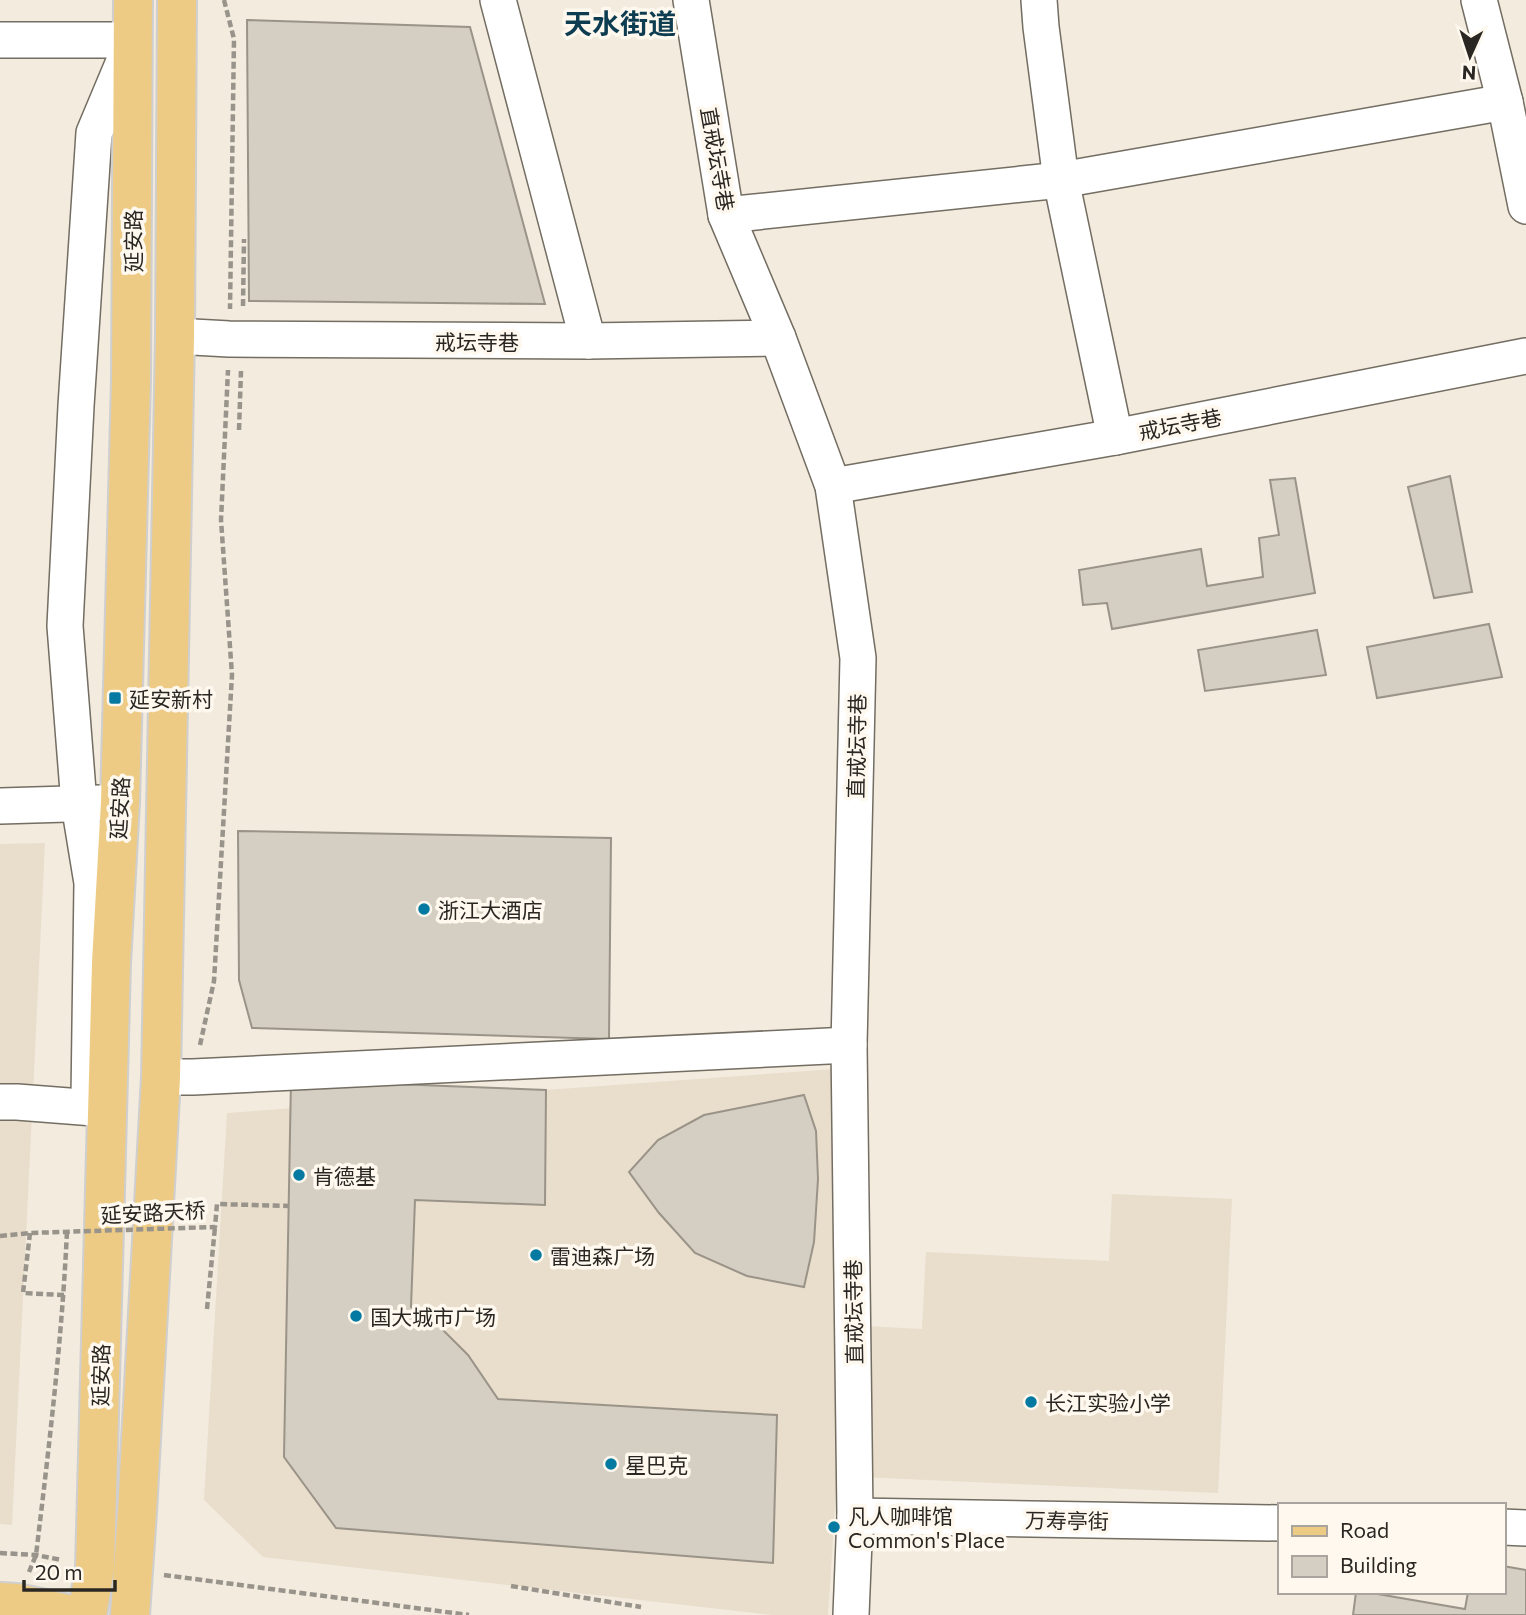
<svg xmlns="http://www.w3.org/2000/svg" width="1526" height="1615" font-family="Commissioner,'Noto Sans SC',sans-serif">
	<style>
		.built { fill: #e9ddcb }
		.building { fill: #d5cec2; stroke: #9a9388; stroke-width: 2 }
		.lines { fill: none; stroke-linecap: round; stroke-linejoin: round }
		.minor-casing { stroke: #736d62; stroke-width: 38 }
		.major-casing { stroke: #d0cfcf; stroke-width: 42 }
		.path { stroke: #99948b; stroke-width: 4.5; stroke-dasharray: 7 3.5; stroke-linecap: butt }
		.minor { stroke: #fff; stroke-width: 35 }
		.major { stroke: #eecb85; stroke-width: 38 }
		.path-bridge { stroke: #99948b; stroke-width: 4.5; stroke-dasharray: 7 3.5; stroke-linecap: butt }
		.poi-dot { fill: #047aa3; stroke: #fef8ee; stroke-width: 2.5 }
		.labels { text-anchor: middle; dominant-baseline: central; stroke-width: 7; stroke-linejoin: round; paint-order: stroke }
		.street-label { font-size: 21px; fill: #2a2723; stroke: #fef8ee }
		.poi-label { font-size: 21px; fill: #2a2723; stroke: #fef8ee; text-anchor: start }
		.district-label { font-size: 28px; font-weight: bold; fill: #0e3d51; stroke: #fef8ee }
	</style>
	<rect width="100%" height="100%" fill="#f2ebde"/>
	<g class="built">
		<polygon points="45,843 12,1525 0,1524 0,844"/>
		<polygon points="849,1068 844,1325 922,1329 926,1252 1109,1261 1112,1194 1232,1199 1218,1493 837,1476 828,1615 772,1615 263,1557 204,1500 227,1113"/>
	</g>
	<g class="building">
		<polygon points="247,20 470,27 545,304 249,301"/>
		<polygon points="1450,476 1472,592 1434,598 1408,487"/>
		<polygon points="1295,478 1315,593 1112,629 1107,603 1083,605 1079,570 1201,549 1207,586 1263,577 1259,538 1279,535 1270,480"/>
		<polygon points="1489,624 1502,677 1377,698 1367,647"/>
		<polygon points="1317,630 1326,675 1205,691 1198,650"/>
		<polygon points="238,831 611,838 609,1039 252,1028 239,980"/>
		<polygon points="291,1080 546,1090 545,1205 415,1200 411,1307 439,1326 468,1355 498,1399 777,1415 773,1563 336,1528 284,1457"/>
		<polygon points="804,1095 816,1131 818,1179 814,1242 804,1287 747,1276 695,1253 659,1213 629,1172 658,1140 704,1115"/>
		<polygon points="1503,1566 1526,1570 1526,1615 1353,1615 1356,1592 1366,1592 1465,1609 1468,1592 1503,1592"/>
	</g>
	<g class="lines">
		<g class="minor-casing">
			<g id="minor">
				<polyline points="498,0 588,341"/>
				<polyline points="691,0 726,215 778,338 833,486 858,658 849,1045 855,1516 851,1615"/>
				<polyline points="1039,0 1041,27 1061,180 1115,437"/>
				<polyline points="1479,0 1505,102 1526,206"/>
				<polyline points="0,40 133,40 94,133 76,406 65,626 79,804 92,883 89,1098"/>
				<polyline points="726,215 1061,180 1505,102"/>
				<polyline points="175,336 229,339 588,341 778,338"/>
				<polyline points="833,486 1115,437 1526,356"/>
				<polyline points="0,806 101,803"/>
				<polyline points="161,1077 193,1077 849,1045"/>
				<polyline points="0,1102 17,1102 107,1109"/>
				<polyline points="855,1516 1279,1523"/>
				<polyline points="1503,1527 1526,1528"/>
			</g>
		</g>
		<g class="major-casing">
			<g id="major">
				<polyline points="0,1602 17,1603 73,1615"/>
				<polyline points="87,1615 95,1568 111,963 120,802 131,380 133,0"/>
				<polyline points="130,1615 137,1512 161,1077 175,336 177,0"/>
			</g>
		</g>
		<g class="path">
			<polyline points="224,0 234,39 230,309"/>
			<polyline points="243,306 244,239"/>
			<polyline points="239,430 241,371"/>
			<polyline points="200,1045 214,981 232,675 221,520 228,370"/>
			<polyline points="30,1233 23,1293 64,1295"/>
			<polyline points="207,1309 215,1227"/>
			<polyline points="0,1553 36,1555 62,1560"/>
			<path d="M 29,1572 L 36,1555 C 49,1447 62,1339 67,1231"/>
			<polyline points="164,1575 469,1615"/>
			<polyline points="511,1586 641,1607"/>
		</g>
		<use href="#minor" class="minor"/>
		<use href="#major" class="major"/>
		<polyline class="path-bridge" points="0,1236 30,1233 215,1227 217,1204 289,1206"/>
	</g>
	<g class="poi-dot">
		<rect x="108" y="691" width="14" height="14" rx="3.5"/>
		<circle cx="424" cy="909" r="7"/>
		<circle cx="299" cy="1175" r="7"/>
		<circle cx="536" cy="1255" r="7"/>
		<circle cx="356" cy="1316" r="7"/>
		<circle cx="1031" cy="1402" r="7"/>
		<circle cx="611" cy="1464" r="7"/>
		<circle cx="834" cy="1527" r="7"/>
	</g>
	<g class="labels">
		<g class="street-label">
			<text transform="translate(718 159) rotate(80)">直戒坛寺巷</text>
			<text transform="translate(132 241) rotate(-90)">延安路</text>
			<text x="477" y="341">戒坛寺巷</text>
			<text transform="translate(1180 424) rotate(-11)">戒坛寺巷</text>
			<text transform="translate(856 746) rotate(-89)">直戒坛寺巷</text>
			<text transform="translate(119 808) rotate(-87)">延安路</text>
			<text transform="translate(153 1212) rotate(-3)">延安路天桥</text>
			<text transform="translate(853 1312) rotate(-91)">直戒坛寺巷</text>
			<text transform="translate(100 1375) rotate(-89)">延安路</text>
			<text transform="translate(1067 1520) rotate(1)">万寿亭街</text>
		</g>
		<g class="poi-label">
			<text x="129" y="698">延安新村</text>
			<text x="438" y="909">浙江大酒店</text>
			<text x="313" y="1175">肯德基</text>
			<text x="550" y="1255">雷迪森广场</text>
			<text x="370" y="1316">国大城市广场</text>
			<text x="1045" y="1402">长江实验小学</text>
			<text x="625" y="1464">星巴克</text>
			<text x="848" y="1515">凡人咖啡馆<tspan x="848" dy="24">Common's Place</tspan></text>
		</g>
		<g class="district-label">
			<text x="620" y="23">天水街道</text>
		</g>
	</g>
	<rect x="1278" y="1503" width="228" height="91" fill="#fef8ee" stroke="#a9a49d" stroke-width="2"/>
	<rect x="1292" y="1526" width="35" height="10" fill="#eecb85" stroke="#a9a49d" stroke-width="2"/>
	<text x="1340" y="1538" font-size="21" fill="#2a2723">Road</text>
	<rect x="1292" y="1556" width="35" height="21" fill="#d5cec2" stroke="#a9a49d" stroke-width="2"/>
	<text x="1340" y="1573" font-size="21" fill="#2a2723">Building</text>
	<g transform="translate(1470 56) rotate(183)" stroke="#fef8ee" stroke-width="5" paint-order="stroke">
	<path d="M0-5L12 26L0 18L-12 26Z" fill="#2a2723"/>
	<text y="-10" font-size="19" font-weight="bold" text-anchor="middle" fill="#2a2723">N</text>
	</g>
	<path d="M24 1580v10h91v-10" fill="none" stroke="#2a2723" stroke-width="3.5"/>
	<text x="35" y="1580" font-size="21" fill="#2a2723" stroke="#fef8ee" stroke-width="5" paint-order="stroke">20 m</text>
</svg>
